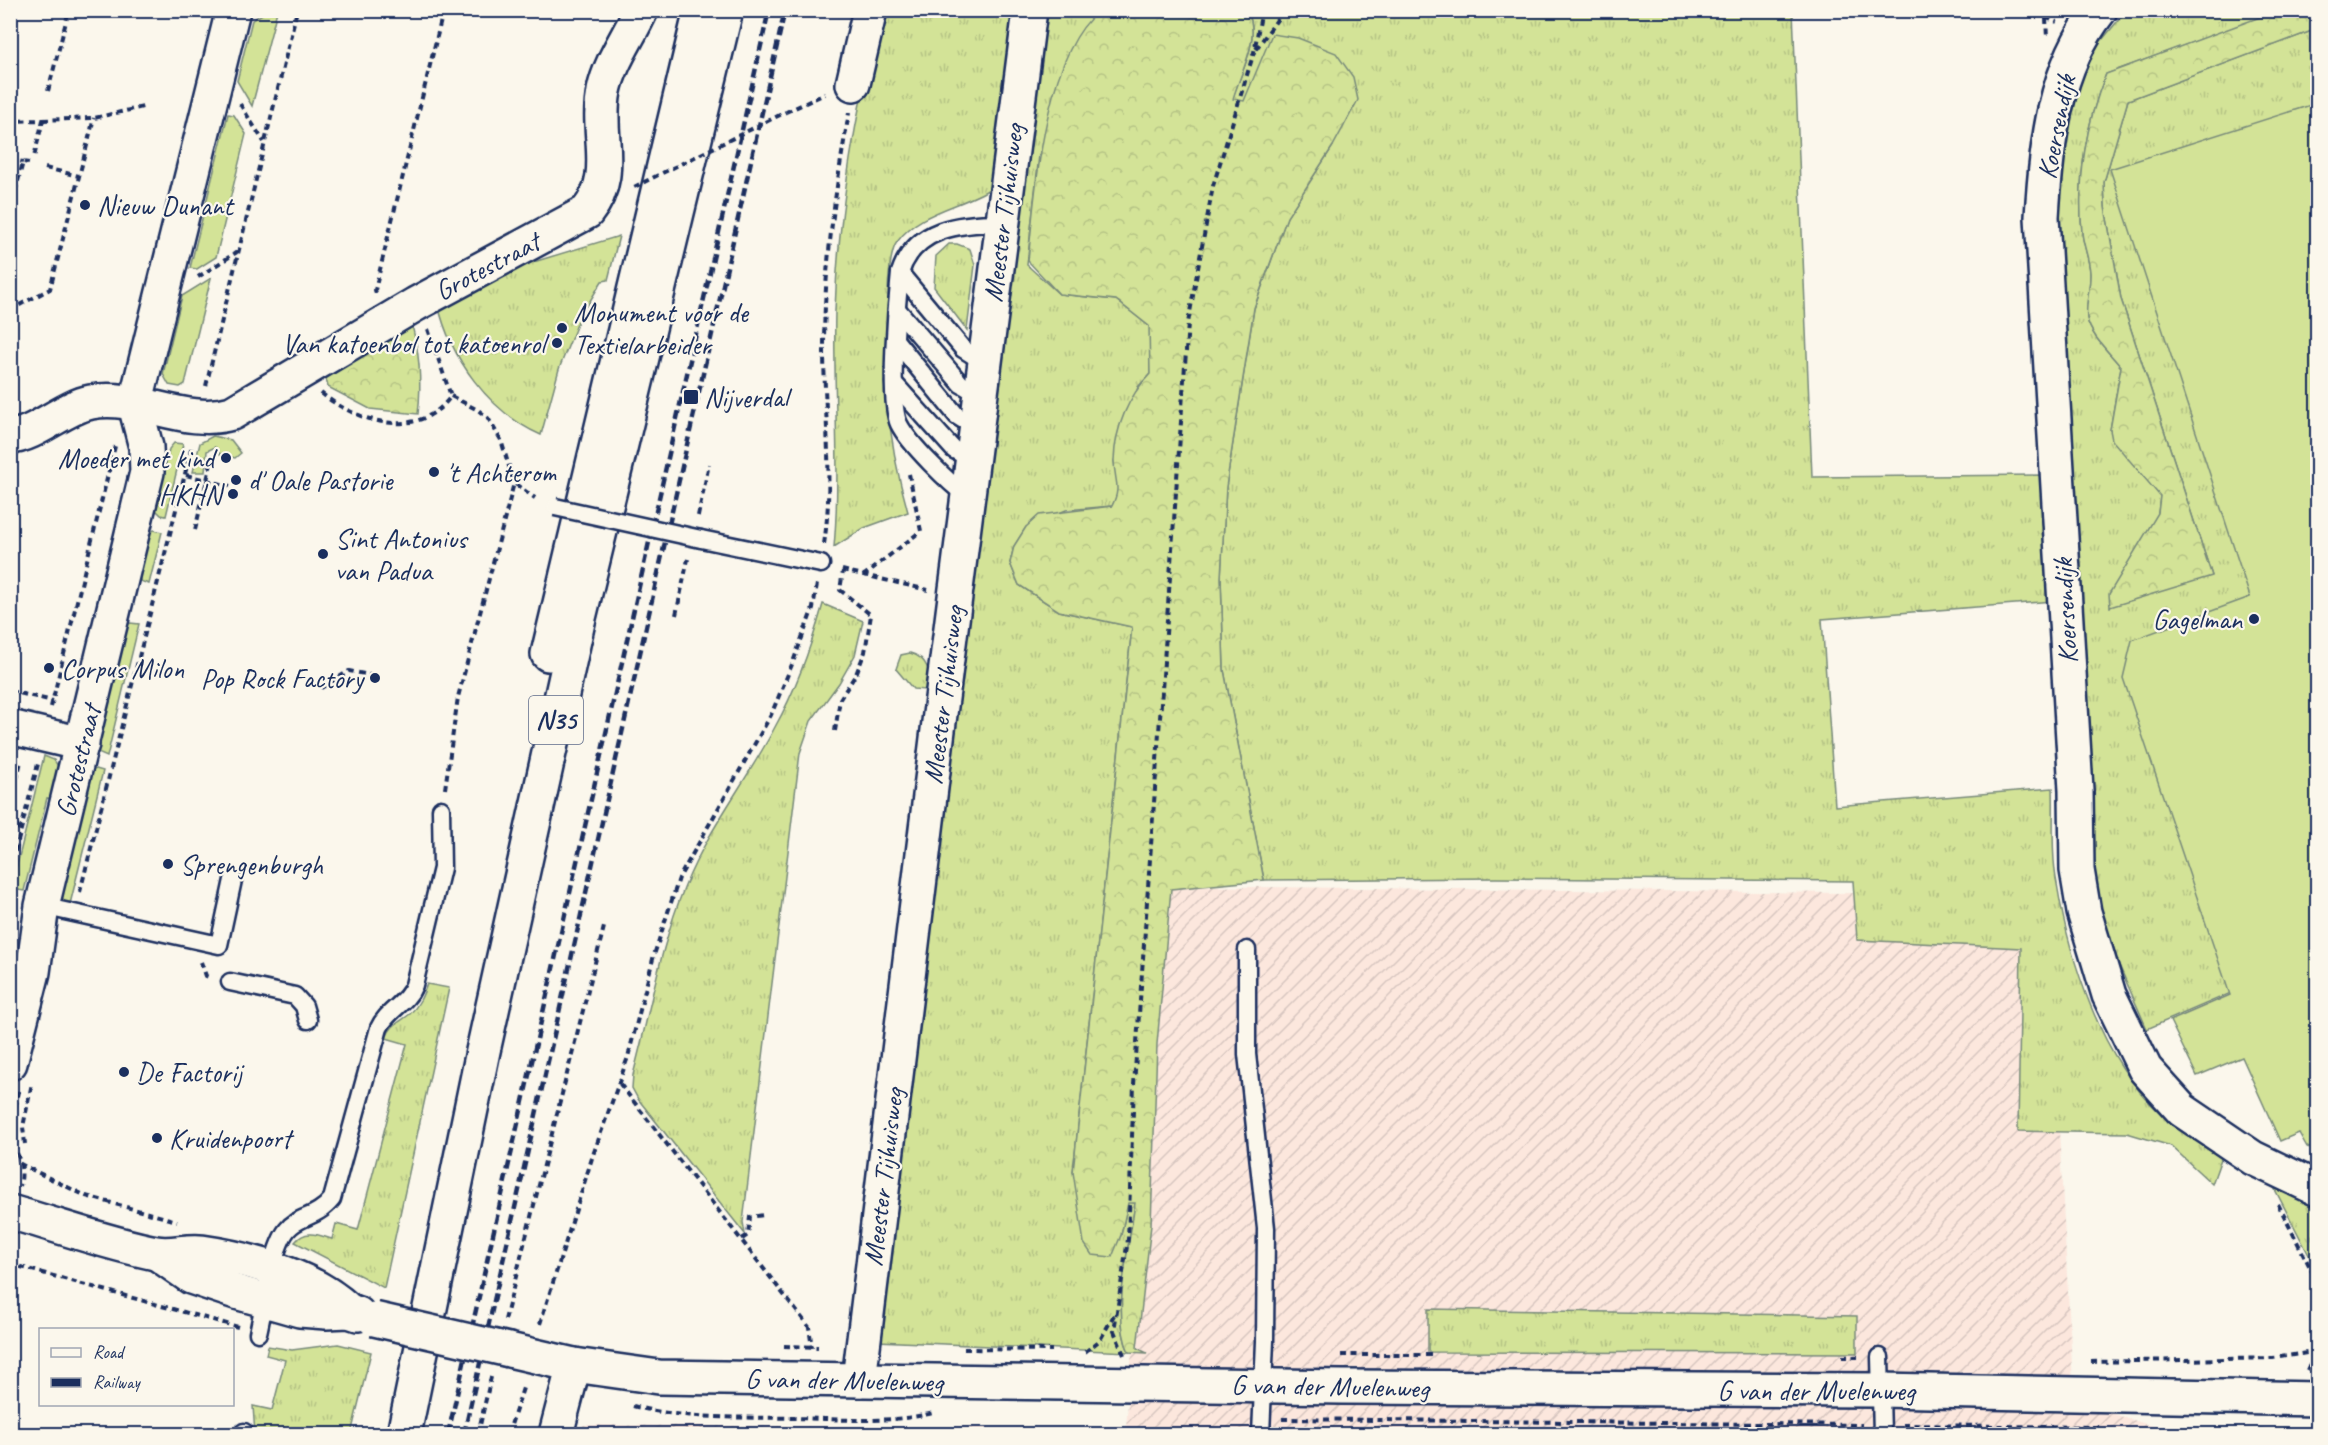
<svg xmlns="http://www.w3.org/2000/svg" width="2328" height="1445" font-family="Caveat,sans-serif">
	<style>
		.industrial { fill: url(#industrial-furrows) }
		.grass { fill: url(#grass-tufts); stroke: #77897a; stroke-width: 1.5 }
		.forest { fill: url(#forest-crowns); stroke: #77897a; stroke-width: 1.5 }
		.garden { fill: #d3e397; stroke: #77897a; stroke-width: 1.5 }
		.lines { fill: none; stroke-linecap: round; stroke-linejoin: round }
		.service-casing { stroke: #1b2f5e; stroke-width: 21 }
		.minor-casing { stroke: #1b2f5e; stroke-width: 38 }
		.tertiary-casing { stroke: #1b2f5e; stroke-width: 38 }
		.primary-casing { stroke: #1b2f5e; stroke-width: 38 }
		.path { stroke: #1b2f5e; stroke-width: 4; stroke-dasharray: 6 4.5; stroke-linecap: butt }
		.service { stroke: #fbf7ec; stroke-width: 16 }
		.minor { stroke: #fbf7ec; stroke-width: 33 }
		.tertiary { stroke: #fbf7ec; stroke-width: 33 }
		.primary { stroke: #fbf7ec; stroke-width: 33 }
		.rail { stroke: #1b2f5e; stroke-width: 4.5; stroke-dasharray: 9 4.5; stroke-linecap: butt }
		.service-bridge-casing { stroke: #1b2f5e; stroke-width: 21; stroke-linecap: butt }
		.tertiary-bridge-casing { stroke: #1b2f5e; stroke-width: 38; stroke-linecap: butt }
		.path-bridge { stroke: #1b2f5e; stroke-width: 4; stroke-dasharray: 6 4.5; stroke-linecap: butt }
		.service-bridge { stroke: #fbf7ec; stroke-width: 16 }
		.tertiary-bridge { stroke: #fbf7ec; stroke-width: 33 }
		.poi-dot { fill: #1b2f5e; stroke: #fbf7ec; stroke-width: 2 }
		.labels { text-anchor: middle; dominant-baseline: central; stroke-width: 4.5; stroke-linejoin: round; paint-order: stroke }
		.shield { fill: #fbf7ec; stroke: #5e6b89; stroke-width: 1.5 }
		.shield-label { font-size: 27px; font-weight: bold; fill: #1b2f5e }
		.street-label { font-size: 28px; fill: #1b2f5e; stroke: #fbf7ec }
		.poi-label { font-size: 28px; fill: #1b2f5e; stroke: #fbf7ec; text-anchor: start }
	</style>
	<defs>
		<pattern id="industrial-furrows" width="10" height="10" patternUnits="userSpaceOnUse" patternTransform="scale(1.5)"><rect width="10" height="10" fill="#fce7dd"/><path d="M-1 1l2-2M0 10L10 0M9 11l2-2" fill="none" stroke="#d7c6c0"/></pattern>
		<pattern id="grass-tufts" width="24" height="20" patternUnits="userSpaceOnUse" patternTransform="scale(1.5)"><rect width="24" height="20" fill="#d3e397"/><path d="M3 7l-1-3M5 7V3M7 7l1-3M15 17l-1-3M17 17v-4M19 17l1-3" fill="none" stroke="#b5c385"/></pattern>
		<pattern id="forest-crowns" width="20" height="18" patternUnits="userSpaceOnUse" patternTransform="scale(1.5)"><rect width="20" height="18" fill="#d3e397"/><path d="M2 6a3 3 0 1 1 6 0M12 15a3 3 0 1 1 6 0" fill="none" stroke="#b5c385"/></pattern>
	</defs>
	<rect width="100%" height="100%" fill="#fbf7ec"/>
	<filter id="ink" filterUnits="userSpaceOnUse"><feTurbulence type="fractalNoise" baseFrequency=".0167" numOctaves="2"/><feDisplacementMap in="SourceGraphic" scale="12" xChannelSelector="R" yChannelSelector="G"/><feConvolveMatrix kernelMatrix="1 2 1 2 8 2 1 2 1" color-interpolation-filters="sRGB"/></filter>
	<g filter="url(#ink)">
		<polygon class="industrial" points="1167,886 2046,895 2074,1401 2177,1434 581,1434 583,1425 1126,1429"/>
		<g class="grass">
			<path d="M 880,11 L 1017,11 L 991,188 C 962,207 919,211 897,242 C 890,251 888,283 888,295 C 883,374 886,436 908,512 L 864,528 L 834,547 C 841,468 833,390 835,311 C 838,209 857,109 880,11 Z"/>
			<path d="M 1043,11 L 1099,11 L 1094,15 L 1039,155 L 1027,265 L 1059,294 L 1116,300 L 1150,327 L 1150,374 L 1138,387 L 1114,461 L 1119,492 L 1112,506 L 1066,510 L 1026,527 L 1014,546 L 1010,563 L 1019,585 L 1059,611 L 1132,627 L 1073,1172 L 1121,1235 L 1128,1202 L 1135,1203 C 1130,1243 1111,1316 1129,1352 L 877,1341 Z"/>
			<path d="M 1247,11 L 1793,11 L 1812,477 L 2044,475 L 2053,601 L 1822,619 L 1835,806 L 2053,788 C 2054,819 2051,853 2057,884 C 2069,959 2101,1058 2158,1111 C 2177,1129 2199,1142 2222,1156 L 2212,1184 L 2171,1146 L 2127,1133 L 2018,1131 L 2021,948 L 1857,940 L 1853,881 L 1496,878 L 1264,880 L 1224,670 L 1221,578 L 1226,487 L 1254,309 L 1287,217 L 1333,146 L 1244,102 L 1232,99 C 1241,73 1262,36 1247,11 Z"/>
			<path d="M 2126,11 L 2279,11 L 2106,74 C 2086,123 2077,179 2082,232 C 2083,245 2089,258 2090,272 C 2091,286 2085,304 2087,318 C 2090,335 2110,353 2121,367 L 2110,430 L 2160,496 L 2158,513 L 2212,576 L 2121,299 L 2105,207 L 2104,182 L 2128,100 L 2317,29 L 2317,956 L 2147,1029 L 2108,940 L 2094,895 L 2071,494 L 2058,191 L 2068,109 L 2092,52 Z"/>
			<path d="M 619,236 L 608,280 L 602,281 L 579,319 L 559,369 L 541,435 C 489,412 450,358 438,304 L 527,264 Z"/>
			<polygon points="949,244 957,244 970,249 975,265 967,330 934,287 936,256"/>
			<path d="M 823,604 L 863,621 L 855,655 L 839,683 L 811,721 L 800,753 L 743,1222 L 745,1234 L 638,1099 L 632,1088 L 633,1075 C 650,1012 660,946 685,886 C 708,829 747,781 775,727 C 797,688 811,647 823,604 Z"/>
			<path d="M 910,653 C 927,657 934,676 926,690 L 913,689 L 896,669 L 901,655 Z"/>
			<path d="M 427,984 L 449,988 L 384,1288 L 295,1242 C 306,1229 318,1235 332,1239 L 336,1224 L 358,1230 L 407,1044 L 386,1038 C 390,1025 400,1022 410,1014 C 419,1005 423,995 427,984 Z"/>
			<polygon points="2266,1172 2317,1203 2317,1272 2311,1259"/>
			<polygon points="1428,1309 1857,1316 1857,1353 1428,1352"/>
			<polygon points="338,1344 371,1352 351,1434 255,1434 253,1406 272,1410 285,1360 266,1355 268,1346 292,1350"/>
		</g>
		<g class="forest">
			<path d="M 2279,10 L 2317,11 L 2317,29 L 2128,100 L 2104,182 L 2105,207 L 2121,299 L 2212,576 L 2110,607 L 2109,594 L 2158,513 L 2160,496 L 2112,440 L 2110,430 L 2121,367 C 2110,353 2090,335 2087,318 C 2085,304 2091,287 2090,272 C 2089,258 2083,245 2082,232 C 2077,179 2086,123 2106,74 Z"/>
			<path d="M 1099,11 L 1247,11 C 1262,37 1240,73 1233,99 L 1244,101 L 1272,34 L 1298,38 L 1336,53 L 1353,77 L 1358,100 L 1333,146 L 1287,217 L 1254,308 L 1226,487 L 1221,578 L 1224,670 L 1264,880 L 1171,889 L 1157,1044 L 1151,1225 L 1137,1348 L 1147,1353 L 1129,1352 C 1111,1315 1130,1244 1135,1203 L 1128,1203 L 1121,1235 L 1112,1257 L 1092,1255 L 1084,1243 L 1073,1172 L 1132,627 L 1059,611 L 1019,585 L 1010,563 L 1014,546 L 1026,527 L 1039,515 L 1112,506 C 1122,486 1114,481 1114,460 C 1115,428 1128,397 1150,374 L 1149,326 L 1116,300 L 1059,294 L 1028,261 C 1035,194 1044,54 1099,11 Z"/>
			<path d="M 410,319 C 420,351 422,381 418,414 L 370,409 L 328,387 L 325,375 Z"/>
		</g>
		<g class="garden">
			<polygon points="269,10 277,11 252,106 237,81 252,20"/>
			<polygon points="2317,103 2318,103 2317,1151 2307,1147 2299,1133 2280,1141 2242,1057 2197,1076 2170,1021 2230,995 2123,678 2132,640 2250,597 2110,169"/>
			<polygon points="228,114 234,115 246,134 216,257 197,269 190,268"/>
			<polygon points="211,278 185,384 180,387 169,385 163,374 182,296"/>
			<polygon points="213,436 231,440 241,453 235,458 220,454 215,447 207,451 205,472 193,472 200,443"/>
			<polygon points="174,443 183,444 166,516 161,515 156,510 169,449"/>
			<polygon points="154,530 162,532 149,584 140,581 139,574 148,535"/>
			<polygon points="130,623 139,624 107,757 100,754 96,749 126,626"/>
			<polygon points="44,756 54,760 62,772 57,800 47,798 24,891 11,889"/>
			<polygon points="96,769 103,771 70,904 65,903 60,893 91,771"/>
		</g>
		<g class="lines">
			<g class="service-casing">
				<g id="service">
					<polyline points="900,273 963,349 985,363"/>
					<polyline points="897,309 961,384 980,395"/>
					<polyline points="896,341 957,416 976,428"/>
					<polyline points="894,383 954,450 973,460"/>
					<path d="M 968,497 C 950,484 909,444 899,424 C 888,401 897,301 900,273 C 914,228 960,223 1001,223"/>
					<polyline points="701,539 821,564"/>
					<polyline points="42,906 219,945 233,880"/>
					<polyline points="1247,950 1247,1054 1266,1228 1265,1341 1261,1434"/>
					<polyline points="230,982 295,996 304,1006 308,1020"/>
					<path d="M 258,1333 C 264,1307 272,1249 287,1230 C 299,1215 316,1219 332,1199 L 379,1028 C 387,1010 407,1004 414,985 L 442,868 L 441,809"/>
					<polyline points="1880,1357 1882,1434"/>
					<polyline points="242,1434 244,1432"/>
				</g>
			</g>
			<g class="minor-casing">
				<g id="minor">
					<path d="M 2100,10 C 2054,68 2046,146 2042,217 L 2076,790 L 2077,870 L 2084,912 L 2109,995 L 2145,1069 L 2182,1110 L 2253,1158 L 2318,1189"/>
					<polyline points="853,84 870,10"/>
					<path d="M 10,437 C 36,435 64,407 91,402 C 138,393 185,427 232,413 L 416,304 L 587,212 C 618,174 595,135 604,91 C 610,62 629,37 641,10"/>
					<polyline points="10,727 82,744"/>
					<polyline points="10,1063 33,972 42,906 147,472 146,447 135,405 233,10"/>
					<polyline points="859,1380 939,722 1030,10"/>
					<polyline points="556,1434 574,1365"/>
				</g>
			</g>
			<g class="tertiary-casing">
				<g id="tertiary">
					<path d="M 10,1212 C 57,1225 109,1244 156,1253 C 171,1256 187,1250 202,1252 C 251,1259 314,1277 349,1311"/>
					<polyline points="158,1254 191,1277 236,1292 300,1310 326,1312 349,1311 358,1314"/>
					<polyline points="509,1350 574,1365 659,1377 1342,1387 1880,1390 2318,1399"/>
				</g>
			</g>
			<g class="primary-casing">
				<g id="primary">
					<polyline points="548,654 701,10"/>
					<polyline points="404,1434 483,1051 578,622 726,10"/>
				</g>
			</g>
			<g class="path">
				<polyline points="2026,10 2057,22"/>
				<polyline points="2046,18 2047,38"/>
				<polyline points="1256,49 1284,10"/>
				<polyline points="48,91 69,10"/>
				<polyline points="240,104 264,142"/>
				<polyline points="786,112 825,94"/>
				<polyline points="43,120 94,118 143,107"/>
				<polyline points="10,121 43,120 34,157"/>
				<polyline points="10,159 23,162"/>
				<polyline points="45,168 79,176"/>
				<polyline points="10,212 23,162 29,163"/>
				<polyline points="198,277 237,252"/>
				<polyline points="376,293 375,290 442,16 438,10"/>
				<polyline points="10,310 50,289 94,118"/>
				<polyline points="428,329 451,396"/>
				<polyline points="206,386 297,10"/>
				<path d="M 321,393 C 358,423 419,441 451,396"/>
				<polyline points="451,396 478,410 488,418 501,440 514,483 535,498"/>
				<polyline points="186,475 230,486"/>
				<polyline points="698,516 709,464"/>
				<polyline points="195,530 213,455"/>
				<path d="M 824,544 C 834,479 824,413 824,348 C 824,269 835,191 849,113"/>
				<polyline points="842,570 928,590"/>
				<polyline points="863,576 921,531 909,474"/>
				<polyline points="676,615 688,559"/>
				<polyline points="321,688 349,671 370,675"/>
				<polyline points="10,691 53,701"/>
				<polyline points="51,707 115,446"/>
				<polyline points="835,731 840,699 856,674 865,652 871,615 840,590 843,571"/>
				<polyline points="10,787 16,783 21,761"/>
				<polyline points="445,789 458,697 514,483"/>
				<polyline points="10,816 21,832"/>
				<polyline points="10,872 38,764"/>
				<polyline points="80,892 192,446"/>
				<polyline points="201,962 206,976 211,978"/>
				<polyline points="620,1084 809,1327 812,1348"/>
				<path d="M 19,1091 C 15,1107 12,1122 14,1139 C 16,1158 25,1164 20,1186"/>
				<polyline points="25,1144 23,1127 32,1083"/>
				<polyline points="10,1159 86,1196 177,1221"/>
				<polyline points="2278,1204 2318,1283"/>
				<polyline points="742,1239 748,1235 750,1217 764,1215"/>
				<polyline points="10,1264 238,1327"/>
				<polyline points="505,1320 605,923"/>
				<polyline points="540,1324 593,1155 628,1057 654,955 679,878 771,715 793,662 813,608 817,584"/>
				<polyline points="784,1346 818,1347"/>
				<polyline points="964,1349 1052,1350"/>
				<polyline points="1085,1352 1100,1340 1114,1315"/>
				<polyline points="1124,1355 1114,1331 1128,1239 1134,1085 1188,323 1213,186 1254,52 1262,10"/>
				<polyline points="1341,1355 1435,1355"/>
				<polyline points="1842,1357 1858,1357"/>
				<polyline points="2091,1362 2273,1358 2314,1352"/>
				<polyline points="2307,1370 2318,1347"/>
				<path d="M 633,1406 C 684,1420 742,1417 795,1418 C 841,1419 887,1424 933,1413"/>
				<polyline points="1282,1419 1862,1425"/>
				<polyline points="1903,1425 2099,1427"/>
				<polyline points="2260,1430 2281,1434"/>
				<polyline points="478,1434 491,1377"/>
				<polyline points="508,1434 523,1388"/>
			</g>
			<use href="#service" class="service"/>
			<use href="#minor" class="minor"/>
			<use href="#tertiary" class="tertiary"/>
			<use href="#primary" class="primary"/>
			<g class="rail">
				<polyline points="448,1434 769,10"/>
				<polyline points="464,1434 785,10"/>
			</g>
			<g class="service-bridge-casing">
				<polyline id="service-bridge" points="555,507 701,539"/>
			</g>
			<g class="tertiary-bridge-casing">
				<polyline id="tertiary-bridge" points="374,1319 509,1350"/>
			</g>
			<polyline class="path-bridge" points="634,187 786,112"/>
			<use href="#service-bridge" class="service-bridge"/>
			<use href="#tertiary-bridge" class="tertiary-bridge"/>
		</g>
	</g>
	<g class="poi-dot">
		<circle cx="85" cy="205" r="6"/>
		<circle cx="562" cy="328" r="6"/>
		<circle cx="557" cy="343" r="6"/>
		<rect x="683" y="389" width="16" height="16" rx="3"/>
		<circle cx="226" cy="458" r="6"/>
		<circle cx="434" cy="472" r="6"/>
		<circle cx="236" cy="480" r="6"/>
		<circle cx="233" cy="494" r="6"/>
		<circle cx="323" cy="554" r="6"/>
		<circle cx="2254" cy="619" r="6"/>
		<circle cx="49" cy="668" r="6"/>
		<circle cx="375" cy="678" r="6"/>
		<circle cx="168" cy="864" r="6"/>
		<circle cx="124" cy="1072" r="6"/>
		<circle cx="157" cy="1138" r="6"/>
	</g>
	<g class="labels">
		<rect class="shield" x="529" y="696" width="54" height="48" rx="4.5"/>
		<g class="shield-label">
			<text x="556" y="720">N35</text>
		</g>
		<g class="street-label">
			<text transform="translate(2056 127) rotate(-79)">Koersendijk</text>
			<text transform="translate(1003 213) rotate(-83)">Meester Tijhuisweg</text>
			<text transform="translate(487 266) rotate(-28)">Grotestraat</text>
			<text transform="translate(2065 611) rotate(-93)">Koersendijk</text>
			<text transform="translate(943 695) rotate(-83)">Meester Tijhuisweg</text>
			<text transform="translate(78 761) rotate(-76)">Grotestraat</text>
			<text transform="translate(883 1177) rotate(-83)">Meester Tijhuisweg</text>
			<text transform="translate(844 1380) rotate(1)">G van der Muelenweg</text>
			<text transform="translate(1330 1386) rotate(1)">G van der Muelenweg</text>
			<text x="1816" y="1390">G van der Muelenweg</text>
		</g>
		<g class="poi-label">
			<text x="97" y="205">Nieuw Dunant</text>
			<text x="574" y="312">Monument voor de<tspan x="574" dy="32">Textielarbeider</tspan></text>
			<text x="545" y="343" text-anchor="end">Van katoenbol tot katoenrol</text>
			<text x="704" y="397">Nijverdal</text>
			<text x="214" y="458" text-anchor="end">Moeder met kind</text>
			<text x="446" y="472">'t Achterom</text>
			<text x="248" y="480">d' Oale Pastorie</text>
			<text x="221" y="494" text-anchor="end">HKHN</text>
			<text x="335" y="538">Sint Antonius<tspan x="335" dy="32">van Padua</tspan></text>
			<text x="2242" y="619" text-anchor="end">Gagelman</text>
			<text x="61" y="668">Corpus Milon</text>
			<text x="363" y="678" text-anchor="end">Pop Rock Factory</text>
			<text x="180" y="864">Sprengenburgh</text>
			<text x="136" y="1072">De Factorij</text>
			<text x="169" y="1138">Kruidenpoort</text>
		</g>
	</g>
	<rect width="2328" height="1445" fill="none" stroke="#fbf7ec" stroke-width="36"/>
	<rect x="18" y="18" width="2292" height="1409" fill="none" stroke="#1b2f5e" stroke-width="2" filter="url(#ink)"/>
	<rect x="39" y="1328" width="195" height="78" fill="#fbf7ec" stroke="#a1a7b3" stroke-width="1.5"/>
	<rect x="51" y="1348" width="30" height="9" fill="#fbf7ec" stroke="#a1a7b3" stroke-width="1.5"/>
	<text x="93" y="1358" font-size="18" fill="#1b2f5e">Road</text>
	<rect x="51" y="1378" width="30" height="9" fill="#1b2f5e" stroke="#a1a7b3" stroke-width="1.5"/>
	<text x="93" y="1388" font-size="18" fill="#1b2f5e">Railway</text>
</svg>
